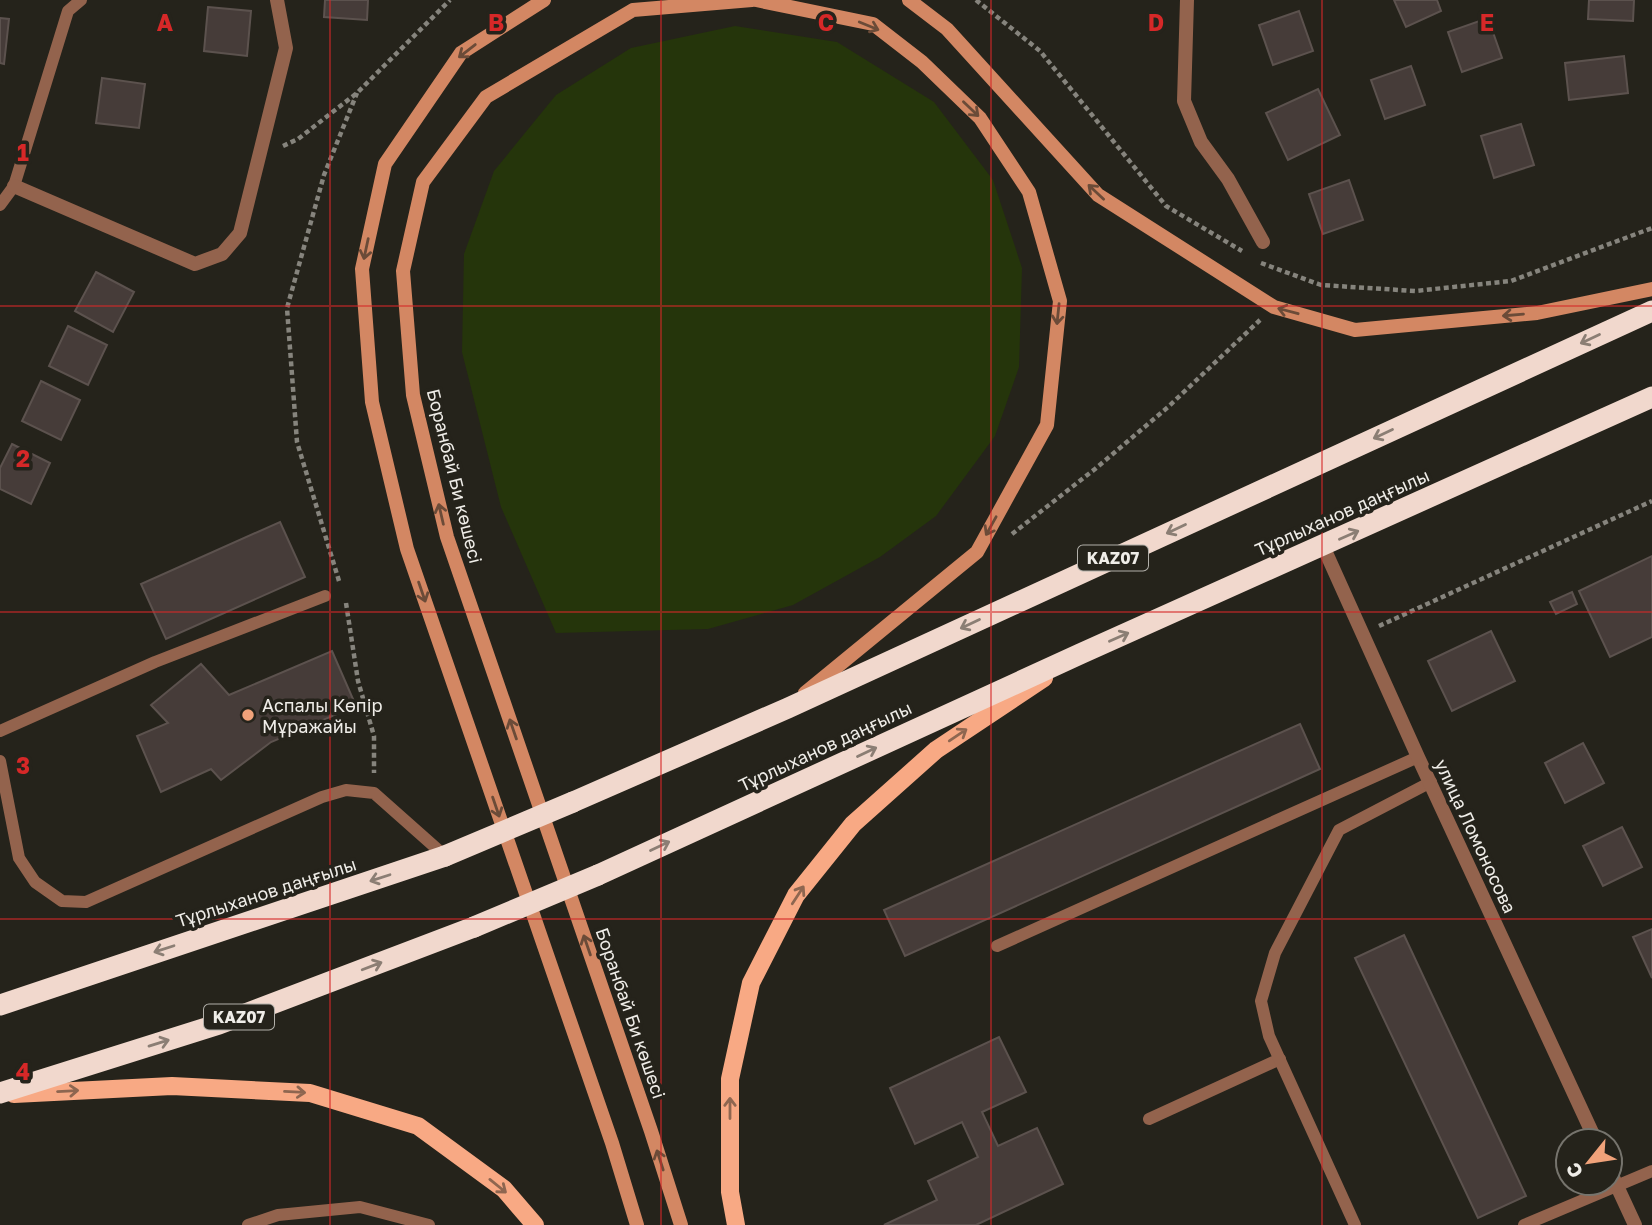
<svg xmlns="http://www.w3.org/2000/svg" width="1652" height="1225" font-family="'Golos Text',sans-serif">
	<style>
		.green { fill: #25350b }
		.building { fill: #463c39; stroke: #5c524e; stroke-width: 2 }
		.lines { fill: none; stroke-linecap: round; stroke-linejoin: round }
		.path { stroke: #86847d; stroke-width: 4.5; stroke-dasharray: 5 3.5; stroke-linecap: butt }
		.lane { stroke: #93634d; stroke-width: 12 }
		.street { stroke: #93634d; stroke-width: 14 }
		.secondary { stroke: #d38763; stroke-width: 14 }
		.primary { stroke: #f8a984; stroke-width: 18 }
		.highway { stroke: #f1d8cd; stroke-width: 21 }
		.highway-bridge { stroke: #f1d8cd; stroke-width: 21 }
		.oneway { stroke: #6b4b38 }
		.oneway2 { stroke: #8b7e74 }
		.oneway3 { stroke: #8e6650 }
		.grid { fill: none; stroke: #d62828; stroke-width: 2; stroke-opacity: 0.55 }
		.poi-dot { fill: #f0a27a; stroke: #25231b; stroke-width: 2.5 }
		.labels { text-anchor: middle; dominant-baseline: central; stroke-width: 7; stroke-linejoin: round; paint-order: stroke }
		.shield { fill: #25231b; stroke: #b2b0aa; stroke-width: 2 }
		.shield-label { font-size: 16px; font-weight: bold; fill: #efede8 }
		.street-label { font-size: 18px; fill: #efede8; stroke: #25231b }
		.poi-label { font-size: 18px; fill: #efede8; stroke: #25231b; text-anchor: start }
		.grid-label { font-size: 23px; text-anchor: middle; font-weight: bold; fill: #d62828; stroke: #25231b; stroke-width: 7; stroke-linejoin: round; paint-order: stroke }
	</style>
	<rect width="100%" height="100%" fill="#25231b"/>
	<polygon class="green" points="735,26 837,42 934,102 993,180 1022,268 1019,367 995,436 936,516 880,557 793,605 708,629 556,633 501,507 462,352 464,254 494,171 556,95 631,48"/>
	<g class="building">
		<polygon points="325,0 368,0 367,20 324,17"/>
		<polygon points="1394,0 1437,0 1441,11 1406,27"/>
		<polygon points="1589,0 1634,0 1633,21 1588,19"/>
		<polygon points="208,7 251,11 247,56 204,51"/>
		<polygon points="1299,11 1313,51 1273,65 1259,25"/>
		<polygon points="0,18 9,19 4,64 0,63"/>
		<polygon points="1488,18 1502,58 1462,72 1448,32"/>
		<polygon points="1624,56 1628,93 1569,100 1565,63"/>
		<polygon points="1411,66 1425,105 1385,119 1371,80"/>
		<polygon points="102,78 145,84 139,128 96,123"/>
		<polygon points="1318,89 1340,135 1288,160 1266,113"/>
		<polygon points="1521,124 1534,165 1494,178 1481,136"/>
		<polygon points="1349,180 1363,220 1323,234 1309,194"/>
		<polygon points="96,272 134,292 113,332 75,311"/>
		<polygon points="68,326 107,345 88,385 49,366"/>
		<polygon points="41,381 80,400 61,440 22,421"/>
		<polygon points="12,444 50,463 31,504 0,489 0,468"/>
		<polygon points="280,522 305,577 166,639 141,584"/>
		<polygon points="1652,556 1652,637 1610,657 1579,591"/>
		<polygon points="1572,592 1577,604 1556,614 1550,602"/>
		<polygon points="1491,631 1515,681 1452,711 1428,661"/>
		<polygon points="332,651 356,706 271,742 221,780 211,769 161,792 137,736 168,723 151,705 201,664 229,695"/>
		<polygon points="1300,724 1320,769 905,956 884,910"/>
		<polygon points="1583,743 1604,783 1565,803 1545,763"/>
		<polygon points="1622,827 1642,867 1603,886 1583,846"/>
		<polygon points="1652,929 1652,978 1633,937"/>
		<polygon points="1404,935 1526,1196 1478,1218 1355,958"/>
		<polygon points="999,1037 1026,1092 982,1112 998,1146 1037,1128 1063,1184 976,1225 884,1225 937,1200 928,1181 978,1157 962,1122 915,1144 890,1088"/>
	</g>
	<g class="lines">
		<g class="path">
			<polyline points="976,0 1040,51 1166,206 1242,251"/>
			<polyline points="283,146 298,139 357,93 450,0"/>
			<polyline points="1261,263 1321,285 1415,291 1511,281 1652,228"/>
			<polyline points="1012,534 1095,469 1168,407 1260,320"/>
			<polyline points="339,581 297,442 287,308 324,175 357,93"/>
			<polyline points="346,603 358,681 374,736 374,773"/>
			<polyline points="1379,626 1652,501"/>
		</g>
		<g class="lane">
			<polyline points="0,205 14,186 68,11 81,0"/>
			<polyline points="0,731 155,662 325,596"/>
			<polyline points="0,761 19,858 35,882 62,901 86,902 322,797 346,790 374,793 445,856"/>
			<polyline points="997,946 1418,757"/>
			<polyline points="1149,1119 1280,1059"/>
			<polyline points="248,1225 278,1215 360,1207 429,1225"/>
			<polyline points="1355,1225 1269,1036 1261,1001 1275,953 1339,830 1431,782"/>
			<polyline points="1524,1225 1652,1171"/>
		</g>
		<g class="street">
			<polyline points="1187,0 1184,101 1201,142 1228,179 1263,242"/>
			<polyline points="14,186 195,264 222,254 240,233 286,48 277,0"/>
			<polyline points="1323,546 1418,757 1596,1141"/>
			<polyline points="1610,1171 1635,1225"/>
		</g>
		<g class="secondary">
			<polyline points="544,0 461,53 385,164 362,269 372,402 407,549 612,1143 637,1225"/>
			<polyline points="756,0 873,24 922,62 980,118 1029,192 1060,301 1047,425 977,552 805,693"/>
			<polyline points="909,0 947,29 1098,195 1274,307 1355,330 1537,313 1652,289"/>
			<polyline points="681,1225 651,1131 447,537 413,395 403,271 423,182 486,97 633,10 752,0"/>
		</g>
		<g class="primary">
			<polyline points="14,1094 172,1086 310,1093 418,1126 504,1189 535,1225"/>
			<polyline points="736,1225 730,1192 730,1079 751,983 796,895 853,824 936,750 1044,678"/>
		</g>
		<g class="highway">
			<polyline points="573,802 788,708 1652,311"/>
			<polyline points="598,875 1080,654 1652,397"/>
			<polyline points="0,1005 445,856"/>
			<polyline points="0,1093 219,1024 474,927"/>
		</g>
		<g class="highway-bridge">
			<polyline points="445,856 573,802"/>
			<polyline points="474,927 598,875"/>
		</g>
	</g>
	<defs><path id="oneway-shaft" d="M-6 0H5M1.5-3L5.5 0L1.5 3" fill="none" stroke-width="1.6" stroke-linecap="round" stroke-linejoin="round" transform="scale(1.75)"/></defs>
	<g class="oneway">
		<use href="#oneway-shaft" transform="translate(869 26) rotate(22)"/>
		<use href="#oneway-shaft" transform="translate(467 51) rotate(142)"/>
		<use href="#oneway-shaft" transform="translate(971 109) rotate(44)"/>
		<use href="#oneway-shaft" transform="translate(1096 192) rotate(-137)"/>
		<use href="#oneway-shaft" transform="translate(366 249) rotate(102)"/>
		<use href="#oneway-shaft" transform="translate(1288 311) rotate(-165)"/>
		<use href="#oneway-shaft" transform="translate(1058 314) rotate(96)"/>
		<use href="#oneway-shaft" transform="translate(1513 315) rotate(175)"/>
		<use href="#oneway-shaft" transform="translate(441 514) rotate(-103)"/>
		<use href="#oneway-shaft" transform="translate(991 526) rotate(119)"/>
		<use href="#oneway-shaft" transform="translate(422 592) rotate(71)"/>
		<use href="#oneway-shaft" transform="translate(513 729) rotate(-109)"/>
		<use href="#oneway-shaft" transform="translate(496 807) rotate(71)"/>
		<use href="#oneway-shaft" transform="translate(587 945) rotate(-109)"/>
		<use href="#oneway-shaft" transform="translate(660 1160) rotate(-108)"/>
	</g>
	<g class="oneway2">
		<use href="#oneway-shaft" transform="translate(1590 339) rotate(155)"/>
		<use href="#oneway-shaft" transform="translate(1383 434) rotate(155)"/>
		<use href="#oneway-shaft" transform="translate(1176 529) rotate(155)"/>
		<use href="#oneway-shaft" transform="translate(1349 535) rotate(-24)"/>
		<use href="#oneway-shaft" transform="translate(970 624) rotate(155)"/>
		<use href="#oneway-shaft" transform="translate(1119 637) rotate(-24)"/>
		<use href="#oneway-shaft" transform="translate(867 752) rotate(-25)"/>
		<use href="#oneway-shaft" transform="translate(660 846) rotate(-25)"/>
		<use href="#oneway-shaft" transform="translate(380 878) rotate(162)"/>
		<use href="#oneway-shaft" transform="translate(164 949) rotate(162)"/>
		<use href="#oneway-shaft" transform="translate(372 966) rotate(-21)"/>
		<use href="#oneway-shaft" transform="translate(159 1043) rotate(-17)"/>
	</g>
	<g class="oneway3">
		<use href="#oneway-shaft" transform="translate(958 735) rotate(-34)"/>
		<use href="#oneway-shaft" transform="translate(798 895) rotate(-57)"/>
		<use href="#oneway-shaft" transform="translate(68 1091) rotate(-3)"/>
		<use href="#oneway-shaft" transform="translate(295 1092) rotate(3)"/>
		<use href="#oneway-shaft" transform="translate(730 1108) rotate(-90)"/>
		<use href="#oneway-shaft" transform="translate(498 1186) rotate(39)"/>
	</g>
	<path class="grid" d="M 330,0 L 330,1225M 661,0 L 661,1225M 991,0 L 991,1225M 1322,0 L 1322,1225M 0,306 L 1652,306M 0,612 L 1652,612M 0,919 L 1652,919"/>
	<circle class="poi-dot" cx="248" cy="715" r="7"/>
	<g class="labels">
		<g class="shield">
			<rect x="1078" y="545.5" width="70" height="25" rx="5"/>
			<rect x="204" y="1004.5" width="70" height="25" rx="5"/>
		</g>
		<g class="shield-label">
			<text x="1113" y="558">KAZ07</text>
			<text x="239" y="1017">KAZ07</text>
		</g>
		<g class="street-label">
			<text transform="translate(455 476) rotate(76)">Боранбай Би көшесі</text>
			<text transform="translate(1342 512) rotate(-24)">Тұрлыханов даңғылы</text>
			<text transform="translate(825 746) rotate(-25)">Тұрлыханов даңғылы</text>
			<text transform="translate(1476 836) rotate(65)">улица Ломоносова</text>
			<text transform="translate(266 892) rotate(-18)">Тұрлыханов даңғылы</text>
			<text transform="translate(631 1013) rotate(71)">Боранбай Би көшесі</text>
		</g>
		<g class="poi-label">
			<text x="262" y="705">Аспалы Көпір<tspan x="262" dy="21">Мұражайы</tspan></text>
		</g>
	</g>
	<g class="grid-label">
		<text x="165" y="31">A</text>
		<text x="496" y="31">B</text>
		<text x="826" y="31">C</text>
		<text x="1156" y="31">D</text>
		<text x="1487" y="31">E</text>
		<text x="23" y="161">1</text>
		<text x="23" y="467">2</text>
		<text x="23" y="774">3</text>
		<text x="23" y="1080">4</text>
	</g>
	<g transform="translate(1589 1162) rotate(240)"><circle r="33" fill="#25231b" stroke="#76746d" stroke-width="2"/>
	<path d="M0-5L12 26L0 18L-12 26Z" fill="#f0a27a"/>
	<text y="-10" font-size="19" font-weight="bold" text-anchor="middle" fill="#efede8">С</text>
	</g>
</svg>
